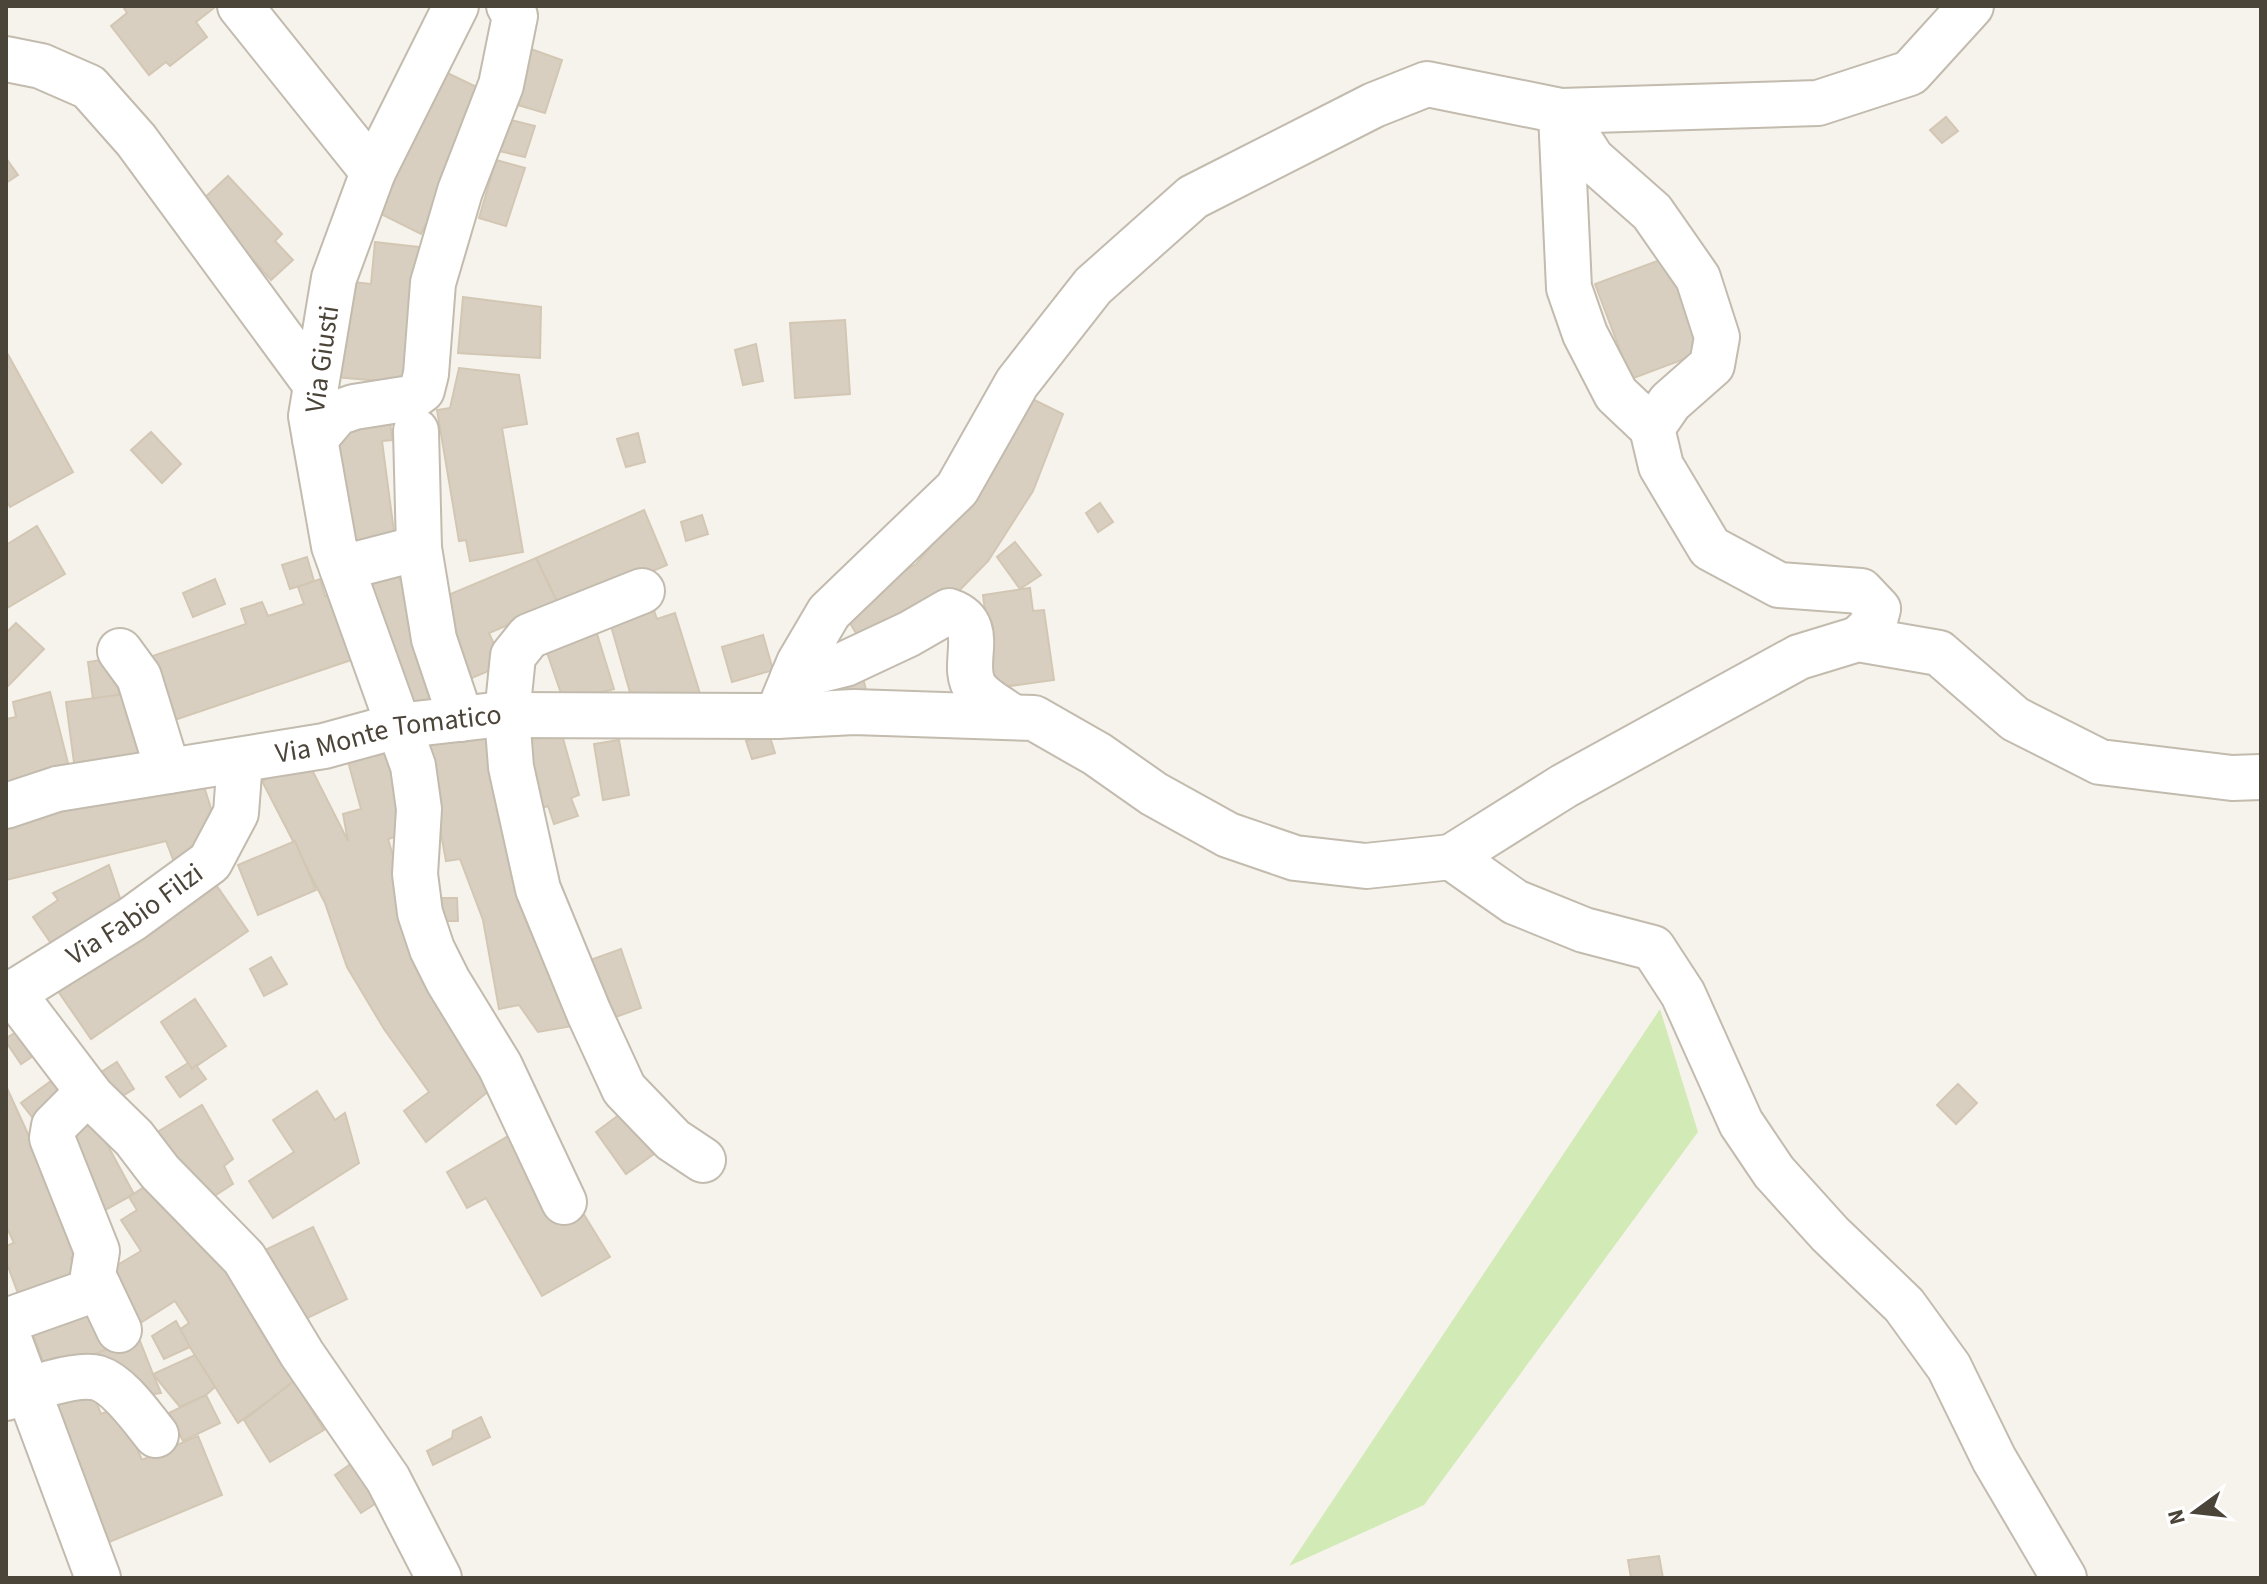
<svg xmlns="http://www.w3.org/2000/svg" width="2267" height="1584" font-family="'Source Sans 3',sans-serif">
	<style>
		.green { fill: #d2eab5 }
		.building { fill: #d8cfc1; stroke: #d3c7b4; stroke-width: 2 }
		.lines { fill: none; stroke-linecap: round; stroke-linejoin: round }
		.minor-casing { stroke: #c2bbae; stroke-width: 48 }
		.minor { stroke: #fff; stroke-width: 44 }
		.labels { text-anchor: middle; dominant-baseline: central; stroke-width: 6; stroke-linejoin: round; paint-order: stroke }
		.street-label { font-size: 28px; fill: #4b4439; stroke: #fff }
	</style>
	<rect width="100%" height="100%" fill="#f6f3ec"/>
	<polygon class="green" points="1660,1009 1698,1132 1424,1505 1289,1566"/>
	<g class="building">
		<polygon points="127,6 212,6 214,8 196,22 207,37 170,66 166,62 149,75 111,26 127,13 124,8"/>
		<polygon points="528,48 562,60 545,113 511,103"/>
		<polygon points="435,67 489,93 421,234 367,207"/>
		<polygon points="499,117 535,126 525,157 490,149"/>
		<polygon points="1946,117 1958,131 1942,143 1930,130"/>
		<polygon points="6,158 18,175 6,183"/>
		<polygon points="496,160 525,168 506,226 479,218"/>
		<polygon points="228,176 282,234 275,241 293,260 271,280 201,201"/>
		<polygon points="375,242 427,248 414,384 335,377 344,281 371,284"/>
		<polygon points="1668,257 1703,352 1631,379 1595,284"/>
		<polygon points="463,297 541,307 540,358 458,353"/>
		<polygon points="845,320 850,394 795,398 790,323"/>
		<polygon points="756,344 763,381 743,385 735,350"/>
		<polygon points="6,351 73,472 10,507 6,500"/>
		<polygon points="459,368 519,375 527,424 502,428 523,552 470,561 466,540 459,541 437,410 450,408"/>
		<polygon points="1018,392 1063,414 1033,491 988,561 953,597 865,649 841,607 916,564 954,519"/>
		<polygon points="390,419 392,440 382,441 396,547 345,554 329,427"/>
		<polygon points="151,432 181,464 162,483 131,450"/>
		<polygon points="638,433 645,462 626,467 617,439"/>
		<polygon points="1100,503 1113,522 1098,532 1086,513"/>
		<polygon points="644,510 667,565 561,610 536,558"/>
		<polygon points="702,515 708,534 686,541 681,522"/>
		<polygon points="37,526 65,574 7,608 6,545"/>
		<polygon points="1015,542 1041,575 1020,589 997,557"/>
		<polygon points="307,557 314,581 290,589 282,565"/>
		<polygon points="536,558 558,604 489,633 503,665 467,680 434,601"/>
		<polygon points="393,560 400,580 409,577 445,699 399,714 354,576"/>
		<polygon points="215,579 225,604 193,617 183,593"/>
		<polygon points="320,579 325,596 341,591 363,656 160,725 138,661 246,624 241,609 262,602 268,616 304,604 298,587"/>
		<polygon points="1030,588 1033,611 1044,610 1054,680 995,688 983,595"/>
		<polygon points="652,605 657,619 675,613 702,700 635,710 609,619"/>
		<polygon points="16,623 44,649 6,688 6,633"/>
		<polygon points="594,624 614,689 564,702 543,641"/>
		<polygon points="763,635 773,670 732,682 722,647"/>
		<polygon points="114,658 119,695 93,699 88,662"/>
		<polygon points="861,669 867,694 834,701 829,676"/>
		<polygon points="50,692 71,775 6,789 6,719 16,717 13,702"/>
		<polygon points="139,692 148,761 75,770 66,702"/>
		<polygon points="493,726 584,1024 538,1032 519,1005 499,1009 483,920 460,859 446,861 423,736"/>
		<polygon points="769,734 775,753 752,759 746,741"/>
		<polygon points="562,735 579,795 571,798 578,816 554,824 548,806 542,808 516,741"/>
		<polygon points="619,740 629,795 603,800 594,744"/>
		<polygon points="388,743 413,832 388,839 429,977 501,1081 426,1142 404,1111 429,1092 384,1029 347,967 325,903 262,781 307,760 348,841 343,814 361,809 346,754"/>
		<polygon points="199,771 217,827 209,848 174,862 166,841 6,880 6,815"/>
		<polygon points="295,841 316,890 258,915 238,865"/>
		<polygon points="109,865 123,907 57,952 33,917 58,900 53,893"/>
		<polygon points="210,876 248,931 91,1039 51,981"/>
		<polygon points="439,898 457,898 458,921 440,921"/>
		<polygon points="621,949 641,1008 610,1019 590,960"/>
		<polygon points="271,957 287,984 264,996 250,969"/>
		<polygon points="195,999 226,1046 192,1069 161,1022"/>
		<polygon points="20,1030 36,1054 21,1064 6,1042 6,1038"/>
		<polygon points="117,1062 134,1089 106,1106 90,1079"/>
		<polygon points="188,1063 192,1069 196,1065 206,1079 180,1097 166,1077"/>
		<polygon points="51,1081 66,1100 36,1122 21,1103"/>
		<polygon points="1958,1084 1977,1103 1956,1124 1937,1105"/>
		<polygon points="6,1086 44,1169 88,1250 71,1258 109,1349 47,1372 6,1261 6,1246 14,1243 6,1226"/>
		<polygon points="317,1091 335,1120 345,1113 359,1163 273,1218 249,1181 294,1152 273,1120"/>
		<polygon points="202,1105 233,1159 224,1166 233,1184 202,1204 146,1139"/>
		<polygon points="88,1109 134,1194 96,1215 61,1137"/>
		<polygon points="623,1112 654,1154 626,1174 596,1132"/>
		<polygon points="510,1135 555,1222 580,1208 610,1257 542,1296 486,1198 467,1208 447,1172"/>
		<polygon points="153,1181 220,1243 304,1375 238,1423 179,1330 189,1323 175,1301 137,1325 104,1273 141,1251 121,1220 137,1210 129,1197"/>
		<polygon points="313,1227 347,1299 295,1324 263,1251"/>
		<polygon points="176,1321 190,1347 164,1359 152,1336"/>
		<polygon points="138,1336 153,1374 161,1393 135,1397 114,1382 93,1355"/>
		<polygon points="195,1355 215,1387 206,1395 180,1407 153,1374"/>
		<polygon points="294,1381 324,1430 270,1462 244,1420"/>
		<polygon points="91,1389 101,1414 119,1407 142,1460 198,1436 222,1495 107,1543 50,1407"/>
		<polygon points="206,1395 220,1423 183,1441 169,1413"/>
		<polygon points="481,1417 490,1437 433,1465 427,1451 452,1438 453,1431"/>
		<polygon points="355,1461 381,1500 361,1513 335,1475"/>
		<polygon points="1659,1556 1663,1578 1631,1578 1628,1560"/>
	</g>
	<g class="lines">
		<g class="minor-casing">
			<g id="minor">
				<polyline points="240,6 373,172"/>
				<polyline points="456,6 373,172 334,278 311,416 334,546 413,766 419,809 415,874 420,913 432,949 448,981 500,1066 564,1202"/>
				<polyline points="6,59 41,66 89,87 136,140 316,385"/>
				<polyline points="1561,111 1592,159 1652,212 1698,278 1717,337 1712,365 1670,402 1652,428 1661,466 1710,548 1779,585 1861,591 1878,609 1874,624 1858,639"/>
				<polyline points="1561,114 1569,288 1585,334 1616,394 1652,428"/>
				<polyline points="416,431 419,548 434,639 461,719"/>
				<polyline points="315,439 337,413 354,407 411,398 422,390 426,374 433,283 460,191 501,85 515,16 509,6"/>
				<polyline points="342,568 419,548"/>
				<polyline points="642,591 529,636 513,656 507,715 511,767 538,889 589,1013 624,1089 673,1140 703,1160"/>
				<polyline points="120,651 139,677 168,771"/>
				<path d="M 793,677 L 845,664 L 909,634 L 949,611 C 990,625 958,664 976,689 C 984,700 1002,709 1012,717"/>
				<polyline points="777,716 799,663 829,612 957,489 1017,383 1093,286 1193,197 1374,105 1427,84 1561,111 1818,103 1910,73 1971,6"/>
				<path id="s1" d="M 6,806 L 57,789 L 324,746 L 397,726 L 494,715 L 777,716 L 854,712 L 1034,718 L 1097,754 L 1154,794 L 1228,835 L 1295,858 L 1366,866 L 1451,857 L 1515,902 L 1584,930 L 1653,948 L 1683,994 L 1741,1123 L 1774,1172 L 1830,1234 L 1904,1305 L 1949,1367 L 1994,1459 L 2064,1578"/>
				<polyline points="1451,857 1564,786 1799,657 1858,639 1939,653 2015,719 2100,762 2232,778 2261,777"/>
				<polyline points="13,993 92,1097 134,1138 160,1172 244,1258 302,1354 388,1479 439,1578"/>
				<path id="s2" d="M 6,994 L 13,993 L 132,919 L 210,862 L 236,813 L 240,760"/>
				<polyline points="88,1092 54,1126 52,1138 97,1251 93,1275 119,1330"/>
				<polyline points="6,1321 99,1288"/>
				<polyline points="6,1331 98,1578"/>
				<path d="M 6,1398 C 27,1390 76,1372 98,1378 C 120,1385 142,1418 156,1435"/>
			</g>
		</g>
		<use href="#minor" class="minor"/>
	</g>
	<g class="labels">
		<g class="street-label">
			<text transform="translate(322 359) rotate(-82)">Via Giusti</text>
			<text stroke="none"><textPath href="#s1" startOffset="390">Via Monte Tomatico</textPath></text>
			<text stroke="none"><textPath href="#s2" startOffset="152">Via Fabio Filzi</textPath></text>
		</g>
	</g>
	<rect width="2267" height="1584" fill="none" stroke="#4b4439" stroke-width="16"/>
	<g transform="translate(2195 1512) rotate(255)" stroke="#ffffff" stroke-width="6" paint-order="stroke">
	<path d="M0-6L14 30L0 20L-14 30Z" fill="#4b4439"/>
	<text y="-12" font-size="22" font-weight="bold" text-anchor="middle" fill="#4b4439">N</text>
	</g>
</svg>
